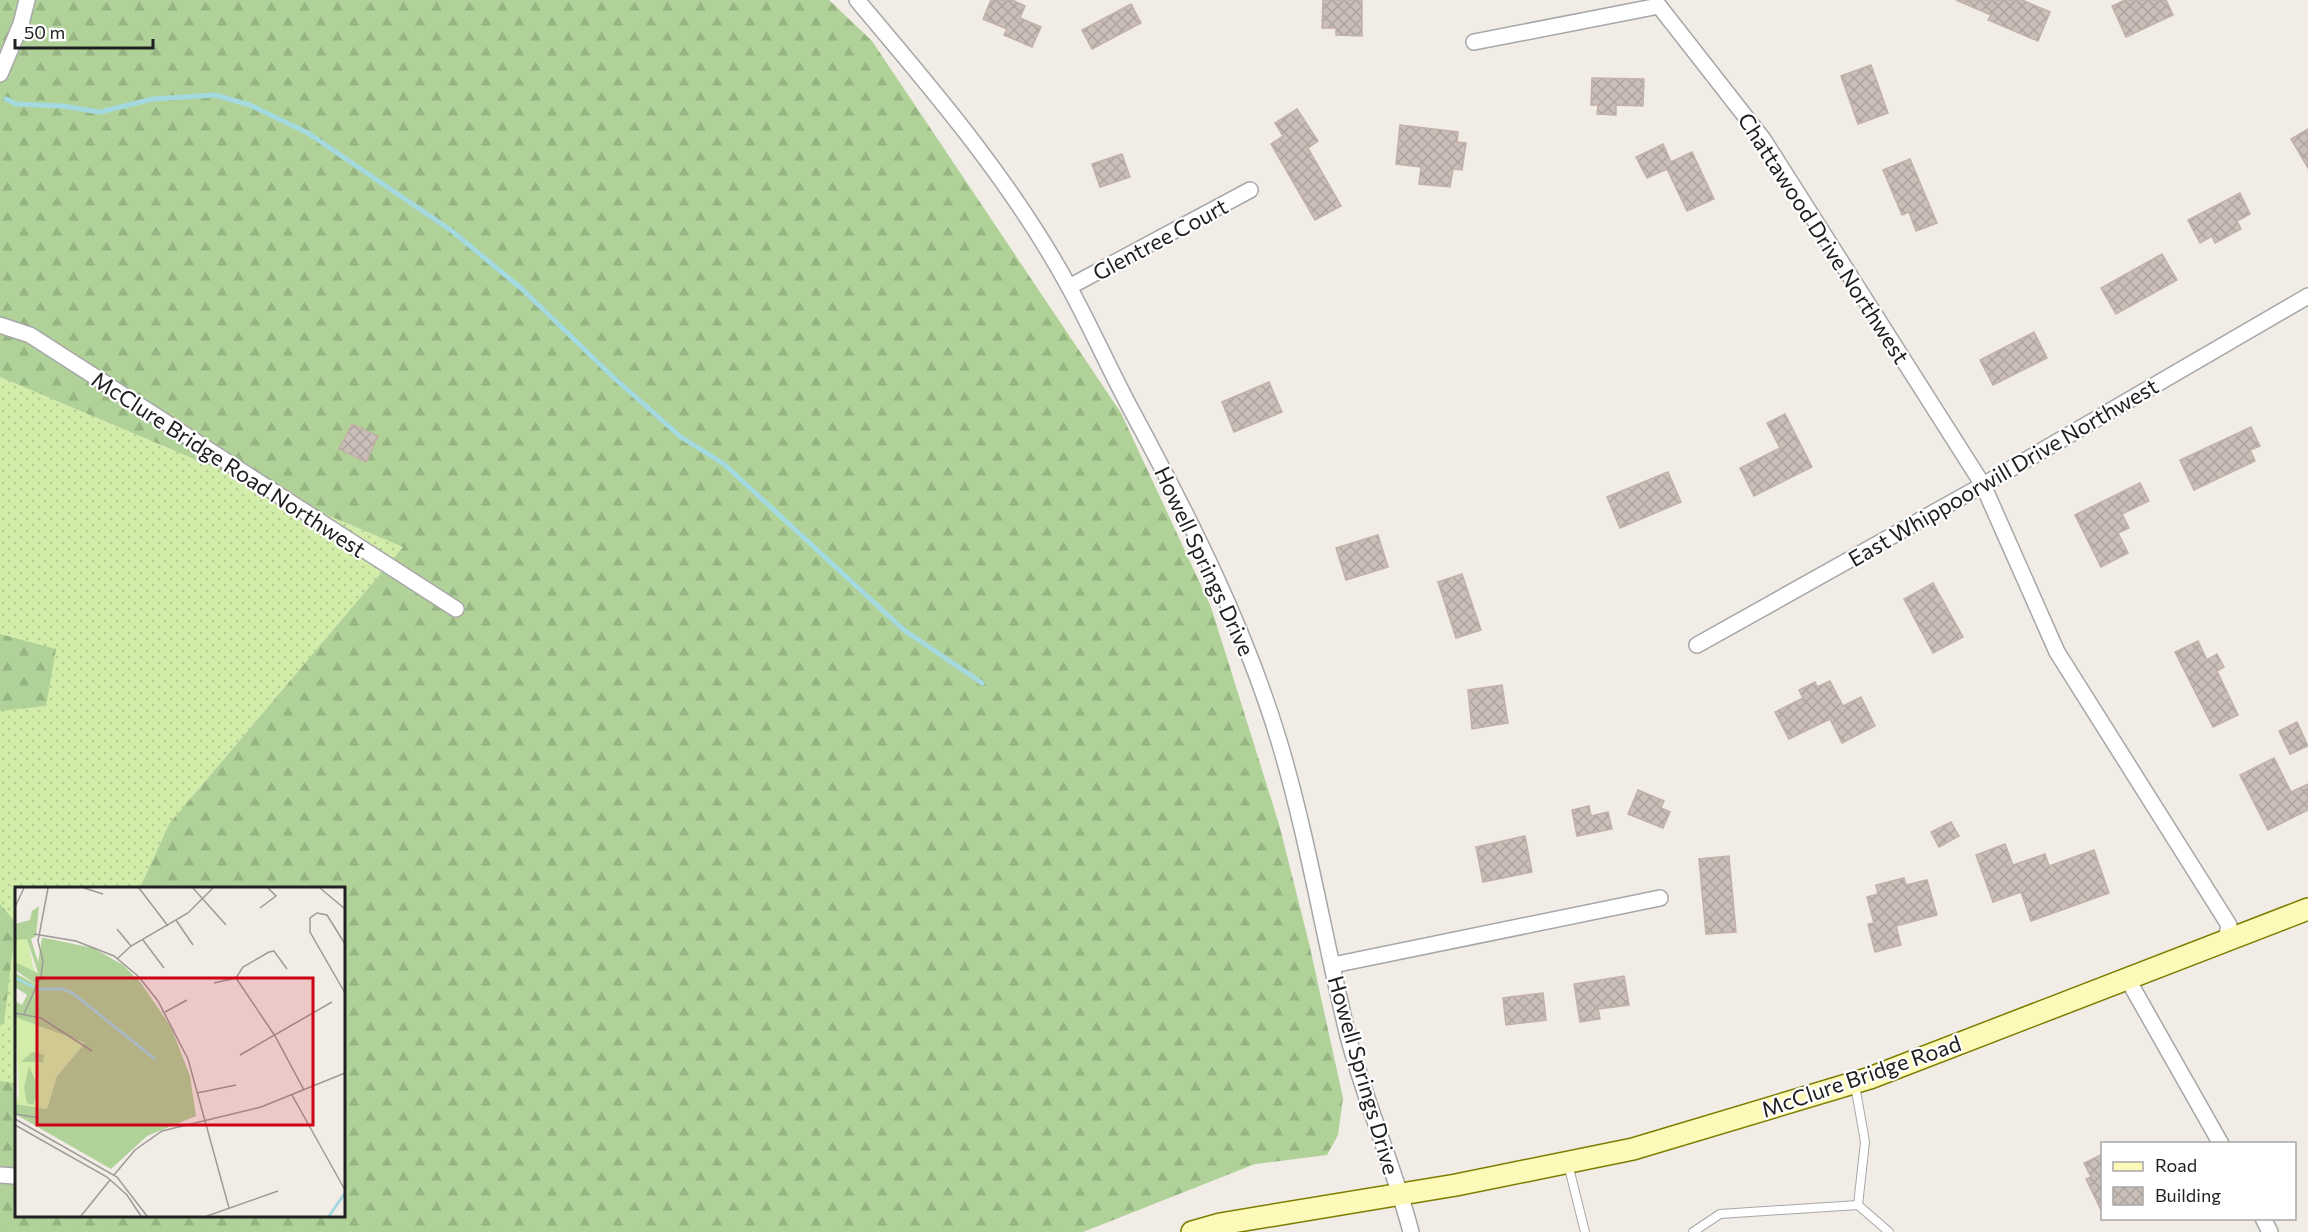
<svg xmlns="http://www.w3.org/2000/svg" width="2308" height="1232" font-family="Commissioner,sans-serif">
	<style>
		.grass { fill: url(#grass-dots) }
		.forest { fill: url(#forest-firs) }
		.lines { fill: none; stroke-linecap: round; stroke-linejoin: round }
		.stream { stroke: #a4d9e0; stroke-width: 5 }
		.building { fill: url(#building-cross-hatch); stroke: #c3b0a7; stroke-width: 1.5 }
		.lane-casing { stroke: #a7a7a7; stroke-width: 10 }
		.street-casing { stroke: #a7a7a7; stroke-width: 18 }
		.secondary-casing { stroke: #7d7d00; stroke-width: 24 }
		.lane { stroke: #fff; stroke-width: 8 }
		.street { stroke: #fff; stroke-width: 15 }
		.secondary { stroke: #fdf9b8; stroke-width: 21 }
		.labels { text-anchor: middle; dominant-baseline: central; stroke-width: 4.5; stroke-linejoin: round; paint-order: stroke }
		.street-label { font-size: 22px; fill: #202020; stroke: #fff }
		.inset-river { fill: none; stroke: #a4d9e0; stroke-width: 3 }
		.inset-road { fill: none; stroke: #9d9a97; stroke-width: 1.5 }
		.view { fill: #cf0016; fill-opacity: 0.15; stroke: #cf0016; stroke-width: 3 }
		.inset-edge { fill: none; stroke: #202020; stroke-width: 3 }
	</style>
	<defs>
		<pattern id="grass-dots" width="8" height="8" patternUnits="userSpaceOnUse" patternTransform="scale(1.5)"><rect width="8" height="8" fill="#d2eda9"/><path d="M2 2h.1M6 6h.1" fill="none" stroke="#b4cb91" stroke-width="1.8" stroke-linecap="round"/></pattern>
		<pattern id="forest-firs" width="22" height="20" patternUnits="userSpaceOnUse" patternTransform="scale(1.5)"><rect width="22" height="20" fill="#b0d298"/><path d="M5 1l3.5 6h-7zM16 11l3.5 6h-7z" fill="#97b483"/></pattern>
		<pattern id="building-cross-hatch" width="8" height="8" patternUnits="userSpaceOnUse" patternTransform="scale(1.5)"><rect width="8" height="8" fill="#c9beb8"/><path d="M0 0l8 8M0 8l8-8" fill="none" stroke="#aca39e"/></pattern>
	</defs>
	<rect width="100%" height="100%" fill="#f1ece6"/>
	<polygon class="grass" points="0,377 403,547 169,824 140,888 16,888 16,1083 0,1081"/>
	<g class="forest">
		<polygon points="0,0 829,0 872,41 1121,413 1211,607 1279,824 1309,943 1343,1098 1338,1135 1327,1155 1255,1164 1083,1232 0,1232 0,1081 16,1083 16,1216 344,1216 344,888 140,888 169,824 403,547 0,377"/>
		<polygon points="0,634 56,649 46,706 0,711"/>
		<polygon points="0,904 16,923 4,1023 0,1026"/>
	</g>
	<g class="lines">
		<polyline class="stream" points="6,99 16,104 62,106 100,112 153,99 215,95 250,105 308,133 452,231 521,288 612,376 681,437 724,464 904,630 982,683"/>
	</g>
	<g class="building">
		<polygon points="991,0 1012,0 1025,6 1020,18 1041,27 1032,47 1004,35 1007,29 983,19"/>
		<polygon points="1323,0 1362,0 1362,36 1336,35 1336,28 1322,28"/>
		<polygon points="1956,0 2022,0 2050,12 2038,41 1988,20 1991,15"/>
		<polygon points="2125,0 2166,0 2173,15 2126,37 2112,6"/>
		<polygon points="1131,4 1141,23 1092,49 1082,30"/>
		<polygon points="1871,65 1888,113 1858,124 1841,76"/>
		<polygon points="1592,78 1644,79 1643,106 1616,105 1616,115 1597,114 1598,105 1591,105"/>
		<polygon points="1297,109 1318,141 1308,148 1341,206 1315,220 1271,144 1283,136 1275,123"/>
		<polygon points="1400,125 1458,132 1457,142 1466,143 1462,170 1453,169 1450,187 1419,184 1421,167 1396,164"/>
		<polygon points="2308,129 2308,168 2291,139"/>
		<polygon points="1663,144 1671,162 1692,152 1714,199 1687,211 1667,169 1647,178 1636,157"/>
		<polygon points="1122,154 1130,177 1100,187 1092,164"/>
		<polygon points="1910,159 1937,223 1916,231 1909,212 1902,215 1883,170"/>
		<polygon points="2240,193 2250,214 2237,221 2241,229 2215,243 2212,236 2200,243 2188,220"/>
		<polygon points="2162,254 2177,280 2116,314 2101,288"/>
		<polygon points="2034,332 2047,358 1993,385 1980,360"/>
		<polygon points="1269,382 1282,412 1234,432 1222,402"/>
		<polygon points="1785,414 1812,467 1754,496 1740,468 1780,448 1767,423"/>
		<polygon points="352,424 378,436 366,462 339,449"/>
		<polygon points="2251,427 2260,446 2250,450 2255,461 2194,490 2180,460"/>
		<polygon points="1668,472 1681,502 1620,528 1607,497"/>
		<polygon points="2140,483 2149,501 2122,514 2129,528 2118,533 2128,553 2101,567 2075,515"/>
		<polygon points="1378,535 1388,567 1346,580 1336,548"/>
		<polygon points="1462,574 1481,630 1456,638 1438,582"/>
		<polygon points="1933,583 1963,637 1933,653 1904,599"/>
		<polygon points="2198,641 2207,660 2217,654 2224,667 2217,671 2238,715 2213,727 2175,652"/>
		<polygon points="1830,681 1843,706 1861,697 1875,726 1842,743 1830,719 1789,739 1775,712 1803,698 1799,690 1815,682 1817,687"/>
		<polygon points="1502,685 1508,723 1472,729 1468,690"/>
		<polygon points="2297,722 2308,746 2290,754 2279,731"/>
		<polygon points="2274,758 2291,792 2308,784 2308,810 2268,830 2240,775"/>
		<polygon points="1638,790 1664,801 1661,808 1670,812 1663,828 1628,814"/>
		<polygon points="1589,806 1591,816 1608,812 1612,829 1577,836 1572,810"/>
		<polygon points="1951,822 1959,836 1939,847 1931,832"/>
		<polygon points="1525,836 1532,872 1483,882 1476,847"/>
		<polygon points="2005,844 2013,865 2045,854 2049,866 2094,850 2109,893 2031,921 2021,892 1993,902 1976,855"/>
		<polygon points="1729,856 1736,932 1706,934 1699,859"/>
		<polygon points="1904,878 1906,885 1927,880 1937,915 1896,926 1901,945 1875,952 1868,924 1874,923 1867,897 1878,894 1876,885"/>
		<polygon points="1624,976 1629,1005 1598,1009 1600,1019 1580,1022 1574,984"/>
		<polygon points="1543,993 1546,1020 1506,1025 1503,998"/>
		<polygon points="2103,1154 2103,1214 2086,1179 2091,1177 2084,1163"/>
	</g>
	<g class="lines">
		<g class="lane-casing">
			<g id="lane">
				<polyline points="1855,1085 1865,1142 1858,1205"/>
				<polyline points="1568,1164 1585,1232"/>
				<polyline points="1693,1232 1720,1214 1858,1205 1889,1232"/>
			</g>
		</g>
		<g class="street-casing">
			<g id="street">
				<path d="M 857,0 C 934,91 1012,182 1069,287 C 1092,329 1111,373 1134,415 C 1190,519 1245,628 1279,741 C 1308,838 1324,938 1348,1036 C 1365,1102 1394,1166 1411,1232"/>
				<polyline points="1659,6 1763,139 1983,485 2057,652 2229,925 2226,940"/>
				<polyline points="1474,42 1659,6"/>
				<polyline points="0,74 21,24 27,0"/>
				<polyline points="1069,287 1250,190"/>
				<polyline points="0,325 30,335 456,609"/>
				<polyline points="1697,645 1983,485 2308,296"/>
				<polyline points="1333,965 1660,898"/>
				<polyline points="2127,978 2221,1144"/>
				<polyline points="0,1175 14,1176"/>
				<polyline points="2263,1218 2270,1232"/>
			</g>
		</g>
		<g class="secondary-casing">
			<polyline id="secondary" points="1192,1232 1220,1224 1456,1185 1633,1149 1870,1078 2308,909"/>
		</g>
		<use href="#lane" class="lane"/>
		<use href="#street" class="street"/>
		<use href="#secondary" class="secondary"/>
	</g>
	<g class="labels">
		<g class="street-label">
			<text transform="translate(1824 238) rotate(57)">Chattawood Drive Northwest</text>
			<text transform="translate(1160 239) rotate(-28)">Glentree Court</text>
			<text transform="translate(229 464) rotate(33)">McClure Bridge Road Northwest</text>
			<text transform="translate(2003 472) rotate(-30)">East Whippoorwill Drive Northwest</text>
			<text transform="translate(1205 561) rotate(65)">Howell Springs Drive</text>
			<text transform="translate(1364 1075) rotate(74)">Howell Springs Drive</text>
			<text transform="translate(1861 1076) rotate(-19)">McClure Bridge Road</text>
		</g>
	</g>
	<g transform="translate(15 887)">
		<rect width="330" height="330" fill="#f1ece6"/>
		<path d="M 12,51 L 19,83 L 23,87 L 0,75 L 0,53 ZM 0,130 L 70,156 L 42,189 L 32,222 L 0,217 L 4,206 Z" fill="#d2eda9"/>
		<path d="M 24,19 L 21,49 L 16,52 L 23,75 L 27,51 L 30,51 L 78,61 L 108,78 L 126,96 L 156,140 L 175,189 L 181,229 L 132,249 L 96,282 L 0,227 L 0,217 L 32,222 L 42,189 L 70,156 L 0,130 L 0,114 L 7,118 L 12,108 L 0,100 L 0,86 L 22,98 L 0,83 L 0,75 L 23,86 L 12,52 L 0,53 L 0,37 L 15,33 L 17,24 ZM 17,165 L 29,168 L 28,175 L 6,175 ZM 14,179 L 24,201 L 18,218 L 12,216 L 9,201 Z" fill="#b0d298"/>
		<path class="inset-river" d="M 0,91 L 19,100M 23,102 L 48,102 L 59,107 L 140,172M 314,329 L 330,306"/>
		<path class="inset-road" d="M 69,1 L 88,7M 124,1 L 153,39M 178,1 L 211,38M 305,1 L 330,22M 0,20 L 9,1M 245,21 L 261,9 L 253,1M 161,33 L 178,58M 102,42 L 116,59M 19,47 L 61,54 L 99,69 L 124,90 L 143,114 L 173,172 L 214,321M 128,53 L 149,81M 330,57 L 312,28 L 302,26 L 295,31 L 295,45 L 330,106M 102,72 L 116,59 L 173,26 L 198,1M 221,91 L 260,149 L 289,203M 221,91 L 228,80 L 254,65 L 259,64 L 272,82M 199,96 L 221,91M 150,125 L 172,113M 0,126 L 26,131 L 77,164M 9,127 L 26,89 L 28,74 L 23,54 L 33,1M 225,168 L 317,115M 182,206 L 221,198M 277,208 L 330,303M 0,227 L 24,231M 0,232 L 102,290 L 132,329M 0,238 L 92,290 L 112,308 L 126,329M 99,288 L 120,263 L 147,244 L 246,220 L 330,186M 66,329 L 95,293M 192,329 L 263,304"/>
		<path class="view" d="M 22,91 L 298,91 L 298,238 L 22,238 Z"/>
		<rect width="330" height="330" class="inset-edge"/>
	</g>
	<rect x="2101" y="1142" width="195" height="78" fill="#ffffff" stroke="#a6a6a6" stroke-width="1.5"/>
	<rect x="2113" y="1162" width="30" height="9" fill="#fdf9b8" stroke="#a6a6a6" stroke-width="1.5"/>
	<text x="2155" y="1172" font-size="18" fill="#202020">Road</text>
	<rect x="2113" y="1187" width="30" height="18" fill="url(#building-cross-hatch)" stroke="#a6a6a6" stroke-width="1.5"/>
	<text x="2155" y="1202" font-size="18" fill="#202020">Building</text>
	<path d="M15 39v9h138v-9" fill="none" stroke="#202020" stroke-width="3"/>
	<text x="24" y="39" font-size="18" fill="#202020" stroke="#ffffff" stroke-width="4.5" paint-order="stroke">50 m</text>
</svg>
